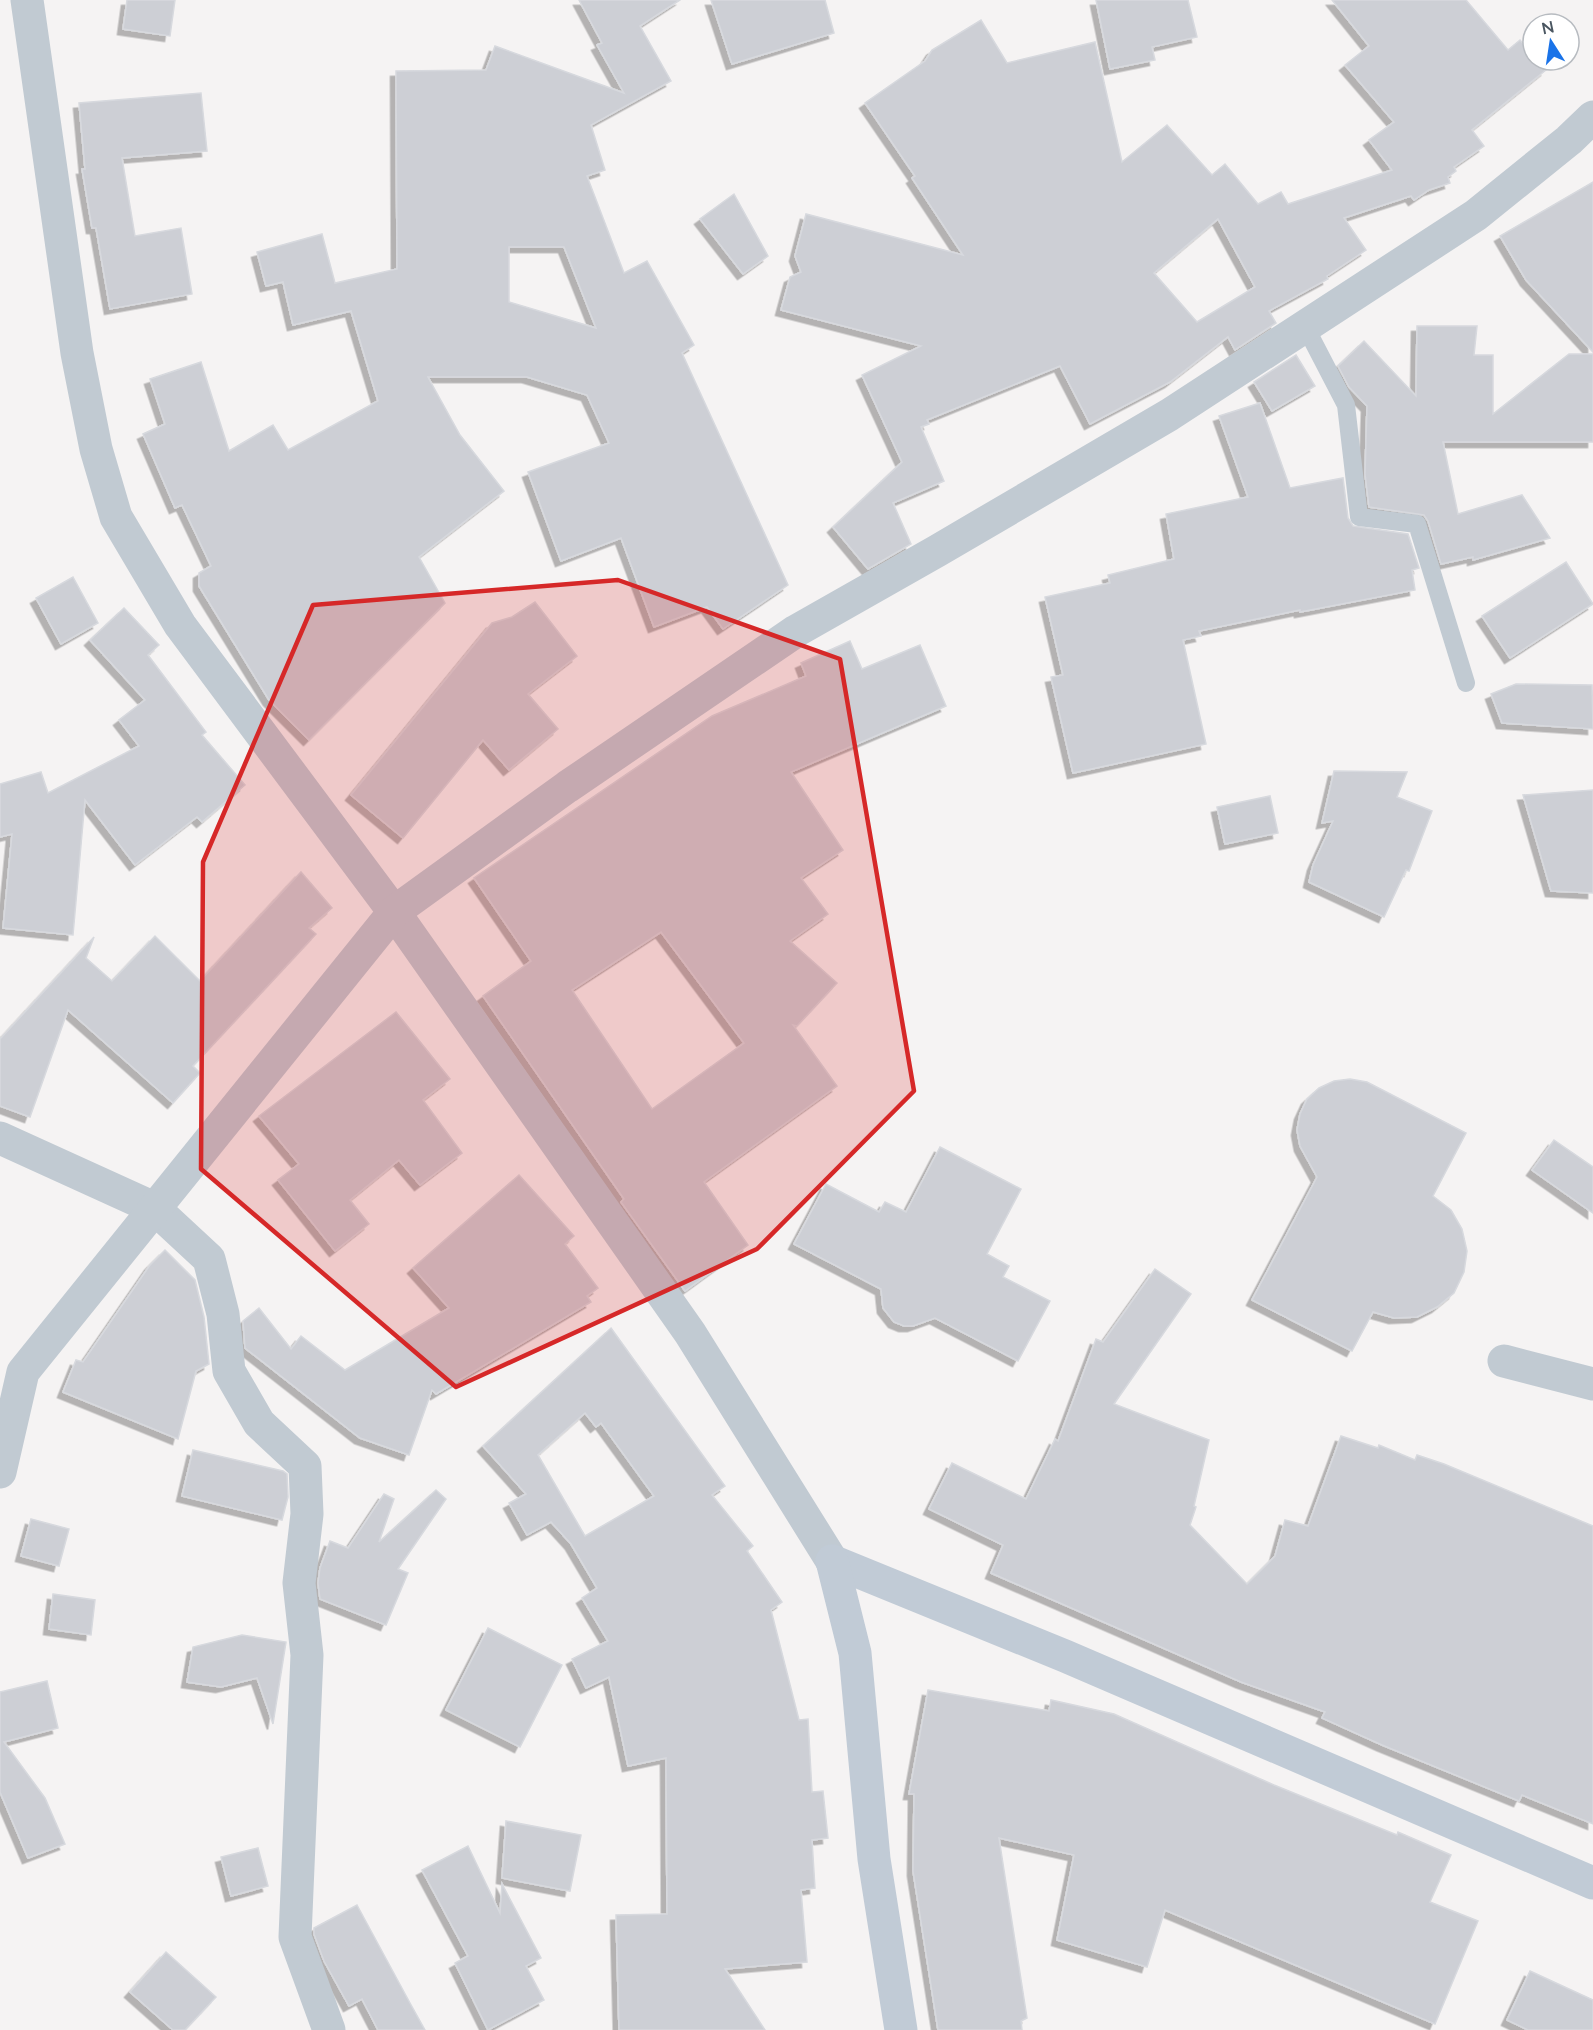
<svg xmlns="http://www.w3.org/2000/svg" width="1593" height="2030" font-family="Lato,sans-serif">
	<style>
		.building { fill: #cdcfd5; stroke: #d7d9de; stroke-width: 1.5; fill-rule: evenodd; filter: url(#shadow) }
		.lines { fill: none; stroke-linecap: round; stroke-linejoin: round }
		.lane { stroke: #c1cad2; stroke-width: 18 }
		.street { stroke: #c1cad2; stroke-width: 33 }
		.secondary { stroke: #c1cbd6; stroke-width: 33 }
		.marked { fill: #d62828; fill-opacity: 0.2; stroke: #d62828; stroke-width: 4.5; stroke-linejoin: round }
	</style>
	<defs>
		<filter id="shadow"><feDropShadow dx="-5.5" dy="5.5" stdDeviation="0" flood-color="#0004"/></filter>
	</defs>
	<rect width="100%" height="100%" fill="#f5f3f3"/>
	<g class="building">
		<polygon points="127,0 175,0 170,36 123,29"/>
		<path d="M 579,0 L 680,0 L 640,26 L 671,81 L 591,125 L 605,170 L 587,176 L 624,273 L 647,261 L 694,345 L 682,353 L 788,585 L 723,629 L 707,607 L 654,627 L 621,538 L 561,561 L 528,472 L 609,443 L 587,395 L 527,377 L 428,377 L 460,435 L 504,491 L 419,557 L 445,603 L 309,740 L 269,700 L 199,586 L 199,573 L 211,566 L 182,505 L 175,508 L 143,434 L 165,424 L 150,379 L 201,362 L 229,451 L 273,425 L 288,450 L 378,401 L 351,311 L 293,325 L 283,282 L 266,286 L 257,252 L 322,234 L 335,283 L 397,269 L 396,71 L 486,70 L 495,46 L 624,93 L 597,45 L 602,43 ZM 509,247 L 564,247 L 596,328 L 509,302 Z"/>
		<polygon points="711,0 825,0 834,33 732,64"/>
		<polygon points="1096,0 1188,0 1197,37 1152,47 1155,60 1110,69"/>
		<path d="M 1332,0 L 1466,0 L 1508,50 L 1520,40 L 1533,55 L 1533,60 L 1537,60 L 1546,70 L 1472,130 L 1484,146 L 1454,167 L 1456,171 L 1448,177 L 1450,183 L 1429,190 L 1414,200 L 1411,196 L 1344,218 L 1366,250 L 1327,276 L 1328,279 L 1269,311 L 1276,323 L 1235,350 L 1228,337 L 1170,382 L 1090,424 L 1060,366 L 927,420 L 929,424 L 921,427 L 944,481 L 893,503 L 911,544 L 868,569 L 833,527 L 902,462 L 862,375 L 921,346 L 781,310 L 790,277 L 801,272 L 795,256 L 806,214 L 963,255 L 912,178 L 915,176 L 865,103 L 925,61 L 932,50 L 981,20 L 1007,63 L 1095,42 L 1122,162 L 1167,125 L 1212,175 L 1225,164 L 1258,204 L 1281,192 L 1288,204 L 1392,170 L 1369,140 L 1394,122 L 1345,65 L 1369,46 ZM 1218,219 L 1255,287 L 1197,322 L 1154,273 Z"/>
		<polygon points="201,93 207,151 122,158 135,236 181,228 192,294 110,309 96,228 92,228 82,169 85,169 79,103"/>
		<polygon points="1593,182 1593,352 1526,280 1500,236"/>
		<polygon points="734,194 768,256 743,274 700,219"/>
		<polygon points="1417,326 1477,326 1474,355 1493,355 1493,414 1569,354 1593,354 1593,442 1443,442 1458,514 1522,495 1550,538 1473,560 1473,557 1441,564 1428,521 1424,515 1369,507 1365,474 1367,406 1349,387 1338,366 1364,341 1416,396"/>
		<polygon points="1296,355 1315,386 1272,411 1254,382"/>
		<polygon points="1260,403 1290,488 1343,478 1348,518 1353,526 1408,534 1419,568 1412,570 1415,590 1300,612 1300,610 1199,631 1201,636 1183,640 1206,744 1073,773 1051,677 1063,675 1045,597 1110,583 1108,575 1174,559 1166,514 1248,497 1219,416"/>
		<polygon points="1566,562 1593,604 1510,658 1482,616"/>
		<polygon points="73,577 98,623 61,644 36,598"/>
		<polygon points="535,602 577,656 528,694 558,729 509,770 483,740 403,838 351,795 492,623 512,617"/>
		<polygon points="124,608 159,645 148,655 206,732 202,735 245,785 202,822 197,817 135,865 85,800 73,935 3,928 12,834 0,837 0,784 41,772 48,793 139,746 119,720 145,700 90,640"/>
		<path d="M 850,641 L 862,669 L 920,645 L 946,706 L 791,772 L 843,850 L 801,878 L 828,914 L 790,941 L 837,983 L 797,1026 L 793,1025 L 837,1086 L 704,1182 L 748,1245 L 685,1291 L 621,1202 L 624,1199 L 483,996 L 531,961 L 474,878 L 712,716 L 806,676 L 801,663 ZM 661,932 L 744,1043 L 652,1109 L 572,990 Z"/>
		<polygon points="1516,684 1592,685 1593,729 1502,723 1491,694"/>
		<polygon points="1334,771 1407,772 1397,797 1432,811 1409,871 1406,870 1384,917 1309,882 1313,865 1333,821 1322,823"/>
		<polygon points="1593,790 1593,893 1551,891 1523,795"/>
		<polygon points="1270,796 1278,833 1225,844 1217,807"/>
		<polygon points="301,872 332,908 309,928 316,934 193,1066 200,1073 173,1103 68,1010 30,1117 0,1106 0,1039 94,937 86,958 112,981 155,936 200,981"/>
		<polygon points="396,1012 450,1079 423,1100 462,1153 420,1185 399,1160 350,1200 369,1224 335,1251 278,1180 299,1164 259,1116"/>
		<polygon points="1350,1079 1367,1082 1466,1133 1433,1196 1451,1210 1462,1229 1467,1251 1464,1272 1454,1293 1437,1307 1417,1317 1394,1318 1373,1312 1352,1351 1252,1300 1317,1177 1300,1146 1297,1130 1300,1114 1307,1099 1319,1088 1334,1081"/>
		<polygon points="1554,1140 1593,1167 1593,1213 1532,1170"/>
		<polygon points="940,1147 1021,1189 987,1254 1009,1266 1003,1277 1050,1301 1018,1361 935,1318 913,1326 904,1326 894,1322 883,1308 881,1289 794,1244 826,1184 879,1212 885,1202 906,1212"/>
		<polygon points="519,1175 574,1236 565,1244 598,1288 587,1296 591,1302 436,1394 432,1390 409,1455 360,1438 245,1348 243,1321 259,1308 291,1349 301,1336 345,1370 449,1308 413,1268"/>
		<polygon points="165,1250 195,1280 204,1317 209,1364 196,1371 178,1439 63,1392 76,1360 83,1362 150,1265"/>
		<polygon points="1155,1269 1191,1294 1114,1404 1209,1440 1194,1506 1196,1507 1190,1525 1247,1584 1275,1556 1285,1520 1308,1526 1341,1436 1378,1448 1379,1445 1415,1460 1417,1455 1444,1464 1593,1526 1593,1824 1522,1795 1519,1801 1382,1745 1322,1718 1325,1712 1241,1682 991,1573 1003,1545 929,1509 952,1463 1026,1499 1055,1439 1058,1441 1096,1339 1103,1342"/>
		<path d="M 611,1328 L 725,1486 L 712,1495 L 753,1546 L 747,1551 L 782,1602 L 771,1610 L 799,1720 L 808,1719 L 812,1792 L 823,1791 L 828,1838 L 812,1840 L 815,1888 L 801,1890 L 807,1962 L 725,1969 L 765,2030 L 619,2030 L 616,1915 L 667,1914 L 666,1758 L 628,1766 L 609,1677 L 586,1688 L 572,1659 L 608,1641 L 582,1598 L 597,1588 L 571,1544 L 551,1522 L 527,1535 L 509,1503 L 526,1494 L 483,1446 ZM 585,1413 L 596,1427 L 601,1423 L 654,1496 L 585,1536 L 538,1455 Z"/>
		<polygon points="193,1450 283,1471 287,1474 288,1497 282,1520 182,1496"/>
		<polygon points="436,1490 446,1499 398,1569 408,1573 386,1625 320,1599 318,1583 320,1568 330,1541 348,1548 384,1494 394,1499 379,1542"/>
		<polygon points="31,1519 69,1529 59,1566 21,1556"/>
		<polygon points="53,1594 95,1600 91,1635 49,1629"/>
		<polygon points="488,1628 562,1665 520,1747 446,1710"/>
		<polygon points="242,1635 286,1642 273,1724 257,1678 221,1687 187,1682 193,1647"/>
		<polygon points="47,1681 58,1728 4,1742 45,1798 65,1844 28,1858 0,1792 0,1692"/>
		<polygon points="928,1690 1049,1711 1051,1700 1114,1714 1274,1785 1397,1835 1398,1832 1451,1855 1430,1902 1478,1921 1435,2024 1165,1910 1147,1967 1057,1940 1074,1855 999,1838 1027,2018 1021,2021 1022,2030 938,2030 913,1871 914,1794 909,1794"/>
		<polygon points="506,1821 581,1835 570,1891 502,1878"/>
		<polygon points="468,1846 500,1913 502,1884 541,1958 526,1966 544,2000 488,2030 455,1963 468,1956 422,1870"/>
		<polygon points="258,1848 268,1886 231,1896 221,1857"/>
		<polygon points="357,1905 410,2003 425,2030 378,2030 362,1999 349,2006 324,1961 314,1934 314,1928"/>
		<polygon points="166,1952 216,1997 185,2030 173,2030 130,1992"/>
		<polygon points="1530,1971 1593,2000 1593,2030 1528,2030 1507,2020"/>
	</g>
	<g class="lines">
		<polyline class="lane" points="1305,326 1346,405 1359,517 1417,524 1466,683"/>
		<g class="street">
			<polyline points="27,0 77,353 96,449 116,517 180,625 394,912 690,1333 832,1561"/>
			<polyline points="0,1138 154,1208 209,1259 223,1314 229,1371 259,1423 305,1466 307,1514 299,1583 307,1655 295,1937 329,2030"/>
			<polyline points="1504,1361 1593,1384"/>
			<polyline points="0,1472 23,1372 394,912 567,787 796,631 937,551 1169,415 1476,215 1569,140 1593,117"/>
		</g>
		<g class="secondary">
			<polyline points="832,1561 1065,1656 1593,1883"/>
			<polyline points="832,1561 855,1653 874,1859 901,2030"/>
		</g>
	</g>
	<path class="marked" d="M 618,580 L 840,659 L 914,1091 L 757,1249 L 456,1387 L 201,1169 L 203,862 L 313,605 Z"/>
	<g transform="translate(1551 42) rotate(348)"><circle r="28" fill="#ffffff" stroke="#b7bbc0" stroke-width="1.5"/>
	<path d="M0-4.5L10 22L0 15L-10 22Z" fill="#1a73e8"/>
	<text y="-9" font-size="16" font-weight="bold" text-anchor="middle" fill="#4a5661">N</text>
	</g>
</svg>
